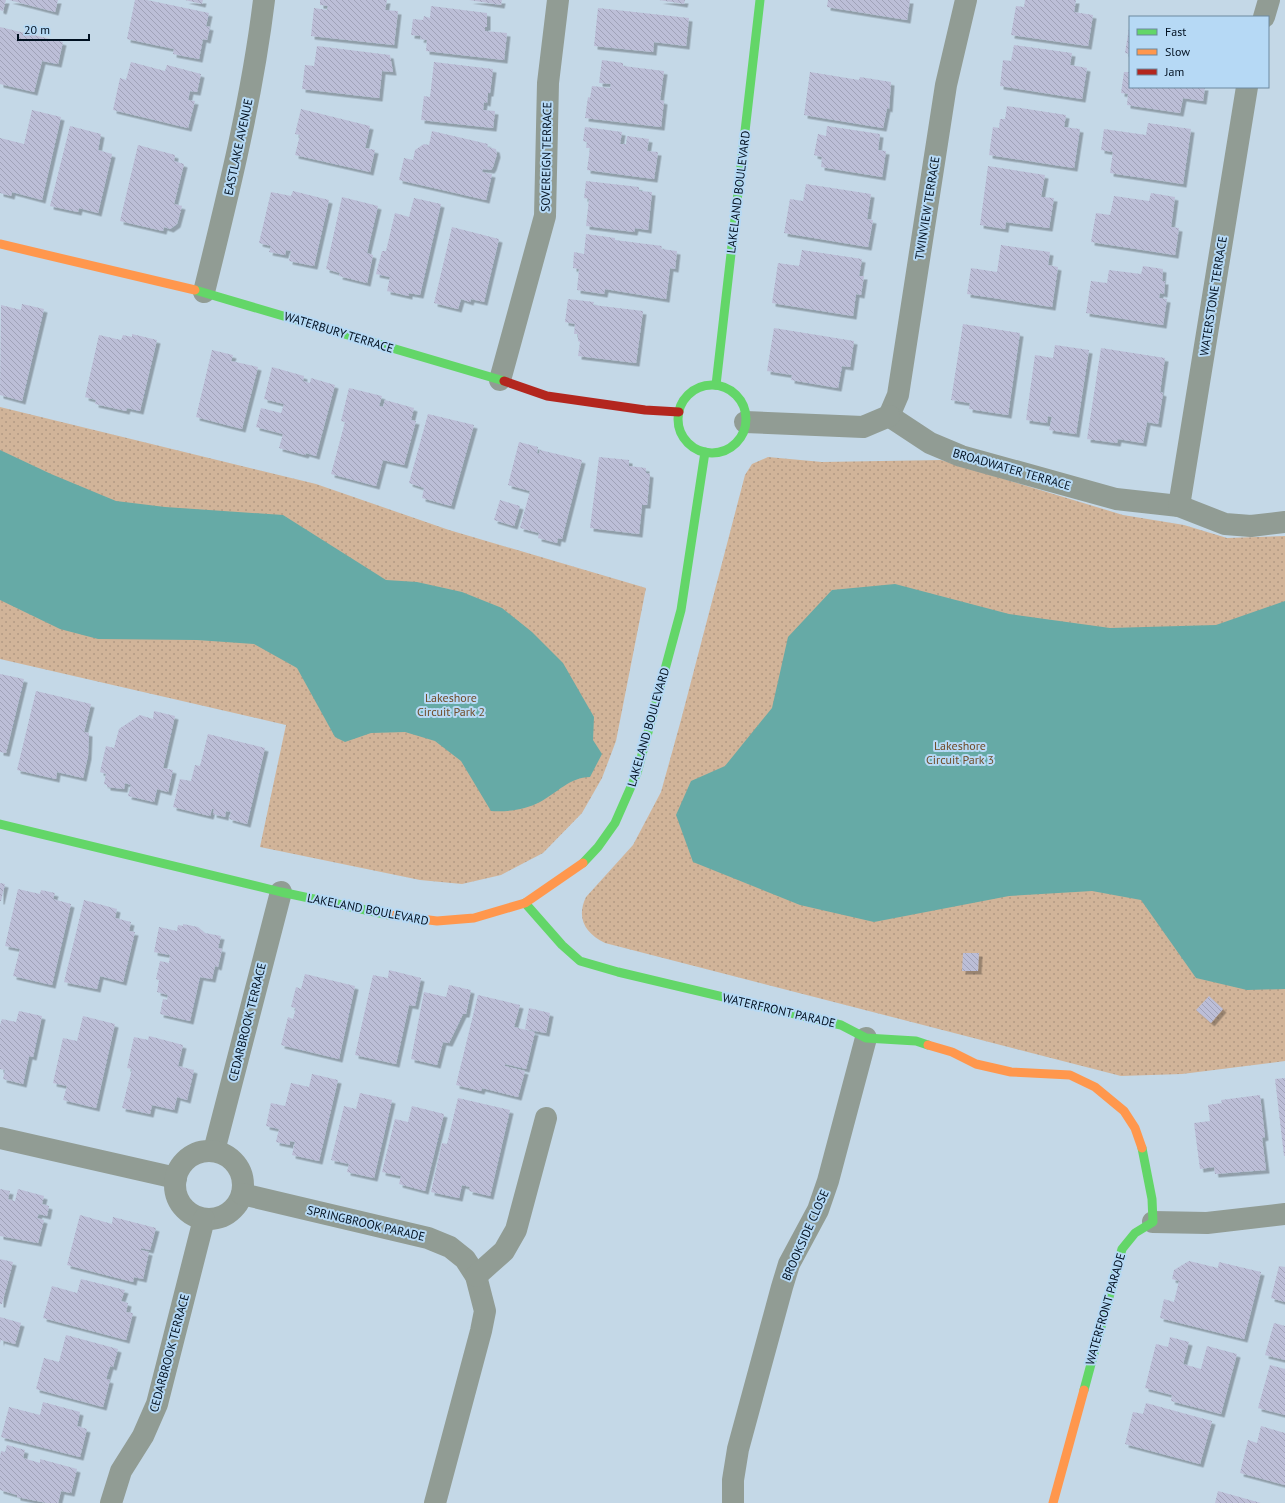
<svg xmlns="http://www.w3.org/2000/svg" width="1285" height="1503" font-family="'PT Sans',sans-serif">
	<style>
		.grass { fill: url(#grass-dots) }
		.water { fill: #66aaa6 }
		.building { fill: url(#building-back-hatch); filter: url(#shadow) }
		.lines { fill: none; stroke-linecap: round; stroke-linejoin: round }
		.street { stroke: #919c94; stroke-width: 22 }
		.fast { stroke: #63d668; stroke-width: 9 }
		.slow { stroke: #ff974d; stroke-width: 9 }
		.jam { stroke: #b3261e; stroke-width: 9 }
		.labels { text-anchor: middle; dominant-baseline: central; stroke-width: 4; stroke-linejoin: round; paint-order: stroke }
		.street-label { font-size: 12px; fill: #001020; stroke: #b6d9f5 }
		.park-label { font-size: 12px; fill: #704c29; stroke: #b6d9f5 }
	</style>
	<defs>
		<pattern id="grass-dots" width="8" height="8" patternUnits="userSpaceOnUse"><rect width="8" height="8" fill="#d1b499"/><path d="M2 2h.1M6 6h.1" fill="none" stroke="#b29a84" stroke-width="1.8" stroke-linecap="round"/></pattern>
		<pattern id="building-back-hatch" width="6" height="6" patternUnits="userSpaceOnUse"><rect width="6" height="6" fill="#bcbed7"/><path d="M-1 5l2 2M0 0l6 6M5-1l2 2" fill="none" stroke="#a0a2b8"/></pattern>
		<filter id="shadow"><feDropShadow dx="3.5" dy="3.5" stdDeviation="0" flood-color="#0004"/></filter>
	</defs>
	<rect width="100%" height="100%" fill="#c4d8e7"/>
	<g class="grass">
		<polygon points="0,407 316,484 449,530 646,588 616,741 602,778 582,813 543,853 501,875 462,884 420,880 260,847 286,725 0,659"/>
		<path d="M 768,457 L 822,462 L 941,460 L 1123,515 L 1184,525 L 1227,538 L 1285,536 L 1285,1061 L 1182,1074 L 1121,1076 L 605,943 C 585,933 576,918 586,897 L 633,845 L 661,792 L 681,720 L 745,475 L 752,464 Z"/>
	</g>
	<g class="water">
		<path d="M 0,450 L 51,474 L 116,501 L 165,507 L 283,515 L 386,580 L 417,582 L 462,592 L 502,608 L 532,632 L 563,663 L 594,717 L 593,740 L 602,754 L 590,777 C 570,777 557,793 540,802 C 525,810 507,812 491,811 L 461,761 L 435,741 L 405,732 L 371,733 L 345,742 L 335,737 L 297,668 L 254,644 L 197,640 L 98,639 L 60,629 L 0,600 Z"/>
		<polygon points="895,584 1009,614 1110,628 1216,625 1285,601 1285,989 1247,990 1196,978 1141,900 1092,891 1009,896 874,922 800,905 693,862 676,815 691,781 725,766 772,708 788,637 832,590"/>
	</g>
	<g class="building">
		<polygon points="0,0 6,0 3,11 0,10"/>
		<polygon points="9,0 58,0 55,12"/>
		<polygon points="135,0 147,0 209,13 206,26 210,27 207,40 203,39 199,59 173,54 174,49 127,39"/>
		<polygon points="185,0 203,0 202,4"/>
		<polygon points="320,0 387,0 385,10 398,11 394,45 311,36 314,8 327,10 328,6 320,5"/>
		<polygon points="469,0 502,0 501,5"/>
		<polygon points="659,0 685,0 684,4"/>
		<polygon points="828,0 910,0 907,20 827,7"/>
		<polygon points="1025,0 1076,0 1074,12 1093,15 1088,46 1011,35 1016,6 1024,7"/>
		<polygon points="431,6 487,13 487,27 485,27 485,31 507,33 504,60 426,51 427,40 420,39 421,36 411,35 413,19 423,20 424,16 430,18"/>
		<polygon points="598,8 689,18 686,46 654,42 653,52 594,46"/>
		<polygon points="0,27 63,42 58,64 42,61 34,92 0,84"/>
		<polygon points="1129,28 1130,28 1130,54 1125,53"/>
		<polygon points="1014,45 1072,53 1070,65 1087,68 1082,99 1000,86 1003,60 1011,61"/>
		<polygon points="317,46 390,55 393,72 382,71 379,98 302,89 305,65 314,66"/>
		<polygon points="602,60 623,63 623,66 664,71 660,100 664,101 661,127 585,118 588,97 590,98 592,86 610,88 611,84 599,83"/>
		<polygon points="131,62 165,71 167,65 201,74 197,92 190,91 188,100 195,101 188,128 113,110 120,78 126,80"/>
		<polygon points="434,62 493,69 490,93 488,93 487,103 484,102 483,110 495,111 493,128 421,120 424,96 430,97"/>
		<polygon points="810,72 859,80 860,77 891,82 889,109 887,108 883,128 804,115"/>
		<polygon points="1124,72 1130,72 1130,87 1205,87 1203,101 1183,98 1180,113 1127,105 1128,94 1121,93"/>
		<polygon points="1007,106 1066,115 1064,127 1080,129 1074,168 989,155 993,127 999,128 1000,119 1005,119"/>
		<polygon points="301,109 370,126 365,148 375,150 370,172 295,155 300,135 295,134"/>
		<polygon points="32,110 61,117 42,200 12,192 11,196 0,193 0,138 24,144"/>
		<polygon points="1148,123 1191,129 1183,184 1110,173 1113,152 1101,150 1104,129 1146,135"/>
		<polygon points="70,126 101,134 98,150 112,154 98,213 79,208 78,212 50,206"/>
		<polygon points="827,126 880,134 878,150 886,151 882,177 821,167 822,157 814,155 818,134 826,136"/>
		<polygon points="585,127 622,132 620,144 626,144 627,136 649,139 647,151 658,152 654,179 587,170 590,148 586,148 587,142 583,141"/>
		<polygon points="432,131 488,144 487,147 496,149 497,154 493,167 491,170 483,169 482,172 492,174 486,200 399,180 404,158 413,160 415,150 424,144 429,145"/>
		<polygon points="138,145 175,155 174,161 184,164 174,204 182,206 177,224 170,229 164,227 163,231 120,221"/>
		<polygon points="988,166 1045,175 1041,197 1054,198 1049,228 1006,222 1005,229 980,225"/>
		<polygon points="586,181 639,187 639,191 652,192 648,230 635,228 634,232 586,226 589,199 584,198"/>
		<polygon points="806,184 871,194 867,219 873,220 868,247 784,233 790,199 803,201"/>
		<polygon points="293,191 329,200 314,266 289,261 291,251 286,250 285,255 269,252 271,246 259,243 271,192 291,196"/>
		<polygon points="1151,193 1175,197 1171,227 1179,228 1175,255 1091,242 1096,213 1110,215 1114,196 1149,201"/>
		<polygon points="342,197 378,206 367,253 373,255 367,283 339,276 340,273 326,269"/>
		<polygon points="414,198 441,204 420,295 409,293 409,296 387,291 390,277 376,274 382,251 386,251 395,213 409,217"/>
		<polygon points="452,227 499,239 484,302 471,299 470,302 461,299 458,309 434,303"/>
		<polygon points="586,234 615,238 615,240 662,246 661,249 677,251 675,269 670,268 666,299 605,289 604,294 577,290 579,269 573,268 574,252 584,254"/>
		<polygon points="1001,245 1050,252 1048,265 1058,267 1052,307 967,294 971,268 997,272"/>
		<polygon points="802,250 862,259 859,276 864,276 861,295 856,294 853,316 772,303 778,263 799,266"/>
		<polygon points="1143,266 1163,269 1162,281 1165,281 1164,294 1160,293 1159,298 1167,299 1163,325 1086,313 1091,281 1107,283 1109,270 1141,274"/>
		<polygon points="568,299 594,302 593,305 643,311 636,363 578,356 580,342 578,341 578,334 574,334 575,324 565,322"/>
		<polygon points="22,304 44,309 22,401 0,395 1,305 21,310"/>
		<polygon points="963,324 1020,333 1008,415 969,409 970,403 951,400"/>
		<polygon points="774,328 854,341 850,367 842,366 838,388 791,380 792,375 767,371"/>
		<polygon points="132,334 157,340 140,411 127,408 126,411 95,404 96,400 85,397 99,335 121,340 123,335 132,337"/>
		<polygon points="1055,345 1089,350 1076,434 1049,430 1052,417 1048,416 1047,423 1026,420 1035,355 1053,358"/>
		<polygon points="1101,348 1165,358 1160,392 1163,393 1158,424 1147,422 1143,443 1118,439 1117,443 1087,439"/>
		<polygon points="212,350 233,355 231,361 258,367 242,429 196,417"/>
		<polygon points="272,367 304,376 303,381 310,383 311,378 335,385 316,456 306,453 305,455 279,448 283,434 256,427 261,408 281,413 284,404 264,399"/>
		<polygon points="349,388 382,396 379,406 383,407 385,400 414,408 411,420 416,421 404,465 383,460 376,486 331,474 345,422 341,421"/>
		<polygon points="428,414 474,425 451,506 422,498 424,488 409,483"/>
		<polygon points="519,442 538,447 537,453 539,454 540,450 582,460 562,539 558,538 557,543 538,538 539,533 520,528 530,491 508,485"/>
		<polygon points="599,457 629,460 629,466 646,468 646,473 650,474 647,505 642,505 639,534 590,528"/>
		<polygon points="500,500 520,506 514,526 494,520"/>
		<polygon points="0,674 24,679 6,753 0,752"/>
		<polygon points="36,691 91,704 84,732 89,733 88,756 83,778 57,772 56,779 17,770"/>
		<polygon points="154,711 175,716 163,768 173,770 168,792 157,789 154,802 128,796 131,785 125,783 124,789 107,787 107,785 104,784 106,774 100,772 106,746 114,748 119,729 140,715 153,719"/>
		<polygon points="208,734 265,748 247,824 229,819 231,812 226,811 225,817 213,814 214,809 212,809 210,816 173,807 180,779 191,781 195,765 200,766"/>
		<polygon points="0,883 5,884 1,901 0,901"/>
		<polygon points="18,889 40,894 41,890 55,893 53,899 71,904 52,985 13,976 20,949 5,946"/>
		<polygon points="84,900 117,909 115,918 131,922 129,931 135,932 123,982 100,976 97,989 64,982"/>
		<polygon points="183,924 198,927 205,933 221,936 218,948 222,949 218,967 215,966 212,979 200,977 190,1021 160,1014 163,999 167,1000 168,995 157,992 159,980 156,979 160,961 169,963 170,955 154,952 159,927 177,931 178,925 183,926"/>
		<polygon points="963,953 979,953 978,971 962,971"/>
		<polygon points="389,970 421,978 415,1006 409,1005 396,1064 355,1055 373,975 388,978"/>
		<polygon points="305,974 355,986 339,1059 281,1045 288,1017 293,1019 296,1008 291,1007 296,987 301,989"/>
		<polygon points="449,985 471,990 466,1014 463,1014 449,1043 443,1042 437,1065 411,1059 424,992 446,997"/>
		<polygon points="478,995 520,1005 514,1027 535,1032 526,1069 505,1064 505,1066 525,1071 518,1097 482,1088 481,1091 456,1085"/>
		<polygon points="1209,996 1223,1009 1211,1023 1196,1010"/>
		<polygon points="529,1008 550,1013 546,1033 525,1029"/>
		<polygon points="19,1011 42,1016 33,1057 29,1056 23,1084 3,1079 5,1070 0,1069 0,1025 2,1019 16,1022"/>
		<polygon points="83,1016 115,1024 96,1108 63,1100 67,1086 53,1083 63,1038 77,1041"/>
		<polygon points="149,1036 183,1045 178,1066 194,1070 187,1100 177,1097 174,1110 152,1105 150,1114 122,1108 132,1069 127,1068 134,1037 148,1040"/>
		<polygon points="312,1074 338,1080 319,1161 292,1155 295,1142 290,1141 290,1145 276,1142 279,1129 266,1126 271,1103 285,1106 291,1083 309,1087"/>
		<polygon points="1285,1078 1285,1156 1284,1156 1275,1079"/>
		<polygon points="360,1093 392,1100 374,1178 347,1172 349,1164 331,1160 344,1106 356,1109"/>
		<polygon points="1260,1095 1265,1137 1262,1138 1266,1170 1215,1174 1214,1167 1200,1169 1194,1123 1210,1121 1208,1105 1222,1103 1221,1100"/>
		<polygon points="458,1098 510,1110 490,1196 469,1191 470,1187 462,1185 459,1198 431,1192 442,1143 447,1144"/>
		<polygon points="412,1106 444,1114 425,1191 399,1184 401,1176 382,1172 395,1119 408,1122"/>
		<polygon points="0,1189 10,1191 8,1199 15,1201 18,1189 44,1196 42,1204 49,1206 47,1216 39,1214 37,1218 44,1220 38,1243 0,1236"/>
		<polygon points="80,1215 112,1224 113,1217 156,1228 150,1250 141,1248 141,1250 149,1252 143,1279 134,1277 133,1282 67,1265"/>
		<polygon points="0,1259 13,1262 2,1304 0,1304"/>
		<polygon points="1189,1261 1218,1268 1219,1262 1261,1272 1244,1339 1160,1318 1164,1299 1174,1302 1179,1281 1172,1279 1174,1270"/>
		<polygon points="1279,1266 1285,1267 1285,1302 1271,1298"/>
		<polygon points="81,1279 125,1290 121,1301 128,1303 126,1312 133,1313 126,1340 43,1318 52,1286 77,1293"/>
		<polygon points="0,1317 21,1323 15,1344 1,1340 0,1343"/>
		<polygon points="1274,1323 1285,1326 1285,1360 1265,1355"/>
		<polygon points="66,1335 118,1349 113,1367 110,1366 106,1379 110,1380 103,1407 36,1389 44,1358 59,1362"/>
		<polygon points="1170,1337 1189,1342 1183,1364 1201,1369 1207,1346 1237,1354 1221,1414 1171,1401 1172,1395 1145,1388 1156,1344 1168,1347"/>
		<polygon points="1270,1365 1285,1369 1285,1415 1258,1408"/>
		<polygon points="43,1402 80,1412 77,1426 87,1429 80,1457 1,1437 9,1407 40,1415"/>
		<polygon points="1146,1403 1212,1421 1200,1464 1125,1444 1133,1412 1143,1414"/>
		<polygon points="1261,1426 1285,1433 1285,1485 1240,1473 1248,1440 1257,1443"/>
		<polygon points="7,1445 25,1450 23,1458 40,1463 40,1459 77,1469 71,1493 61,1491 58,1503 47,1503 17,1497 17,1495 0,1490 0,1457 1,1451 5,1452"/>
		<polygon points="1218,1491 1261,1503 1215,1503"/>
	</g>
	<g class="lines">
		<g class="street">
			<polyline points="1264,17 1269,0"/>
			<path d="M 204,292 C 228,195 252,99 264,0"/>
			<polyline points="500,380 545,216 548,83 558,0"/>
			<polyline points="889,416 898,395 946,85 966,0"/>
			<polyline points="889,416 930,443 961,456 1116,499 1179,506 1225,524 1251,526 1285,522"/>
			<polyline points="745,422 863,427 889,416"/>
			<polyline points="1179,506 1247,87"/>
			<polyline points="0,1138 176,1178"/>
			<polyline points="214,1151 281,892"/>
			<circle cx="209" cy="1185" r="34"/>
			<polyline points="242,1194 428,1238 450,1247 465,1259 476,1276 485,1311 481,1331 435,1503"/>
			<polyline points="1153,1222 1207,1223 1285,1214"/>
			<polyline points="476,1276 504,1251 516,1230 546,1118"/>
			<polyline points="111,1503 121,1471 143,1436 157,1404 204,1219"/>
			<polyline points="733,1503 733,1480 738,1449 782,1287 789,1264 818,1210 828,1181 866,1038"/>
		</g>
		<g class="fast">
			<polyline points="195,290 504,381"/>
			<polyline points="716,385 760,0"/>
			<circle cx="712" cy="419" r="34"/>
			<polyline points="0,824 281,892 389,915"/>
			<polyline points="583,863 598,847 615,823 637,773 681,610 705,452"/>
			<polyline points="525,903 562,945 580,961 618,972 841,1025 866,1038 916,1041 928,1045"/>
			<polyline points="1084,1390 1122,1249 1135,1233 1153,1222 1152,1199 1142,1148"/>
		</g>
		<g class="slow">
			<polyline points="0,244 195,290"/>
			<polyline points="389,915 437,921 474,918 525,903 583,863"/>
			<polyline points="928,1045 952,1052 976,1064 1011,1072 1070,1075 1095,1087 1124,1111 1135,1128 1142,1148"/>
			<polyline points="1053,1503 1084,1390"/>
		</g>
		<polyline class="jam" points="504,381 547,396 645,410 679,412"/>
	</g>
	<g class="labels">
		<g class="street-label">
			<text transform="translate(238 147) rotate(-78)">EASTLAKE AVENUE</text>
			<text transform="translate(546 157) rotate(-89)">SOVEREIGN TERRACE</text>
			<text transform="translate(738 192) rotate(-83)">LAKELAND BOULEVARD</text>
			<text transform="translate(927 208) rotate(-81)">TWINVIEW TERRACE</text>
			<text transform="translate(1213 296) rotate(-81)">WATERSTONE TERRACE</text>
			<text transform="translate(339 332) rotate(17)">WATERBURY TERRACE</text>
			<text transform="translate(1012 469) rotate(16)">BROADWATER TERRACE</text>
			<text transform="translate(648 727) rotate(-74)">LAKELAND BOULEVARD</text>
			<text transform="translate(368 909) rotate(11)">LAKELAND BOULEVARD</text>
			<text transform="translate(779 1010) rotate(13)">WATERFRONT PARADE</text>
			<text transform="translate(247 1022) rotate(-76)">CEDARBROOK TERRACE</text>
			<text transform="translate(366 1223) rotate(13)">SPRINGBROOK PARADE</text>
			<text transform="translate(805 1235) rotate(-66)">BROOKSIDE CLOSE</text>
			<text transform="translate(1105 1309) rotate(-74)">WATERFRONT PARADE</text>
			<text transform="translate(169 1353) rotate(-75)">CEDARBROOK TERRACE</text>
		</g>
		<g class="park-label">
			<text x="451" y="697">Lakeshore<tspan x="451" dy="14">Circuit Park 2</tspan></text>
			<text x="960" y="745">Lakeshore<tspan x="960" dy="14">Circuit Park 3</tspan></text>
		</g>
	</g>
	<rect x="1129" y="16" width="140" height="72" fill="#b6d9f5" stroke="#6d89a0"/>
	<rect x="1137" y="29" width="20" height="6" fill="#63d668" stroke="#6d89a0"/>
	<text x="1165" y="36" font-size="12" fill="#001020">Fast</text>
	<rect x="1137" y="49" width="20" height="6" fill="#ff974d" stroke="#6d89a0"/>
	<text x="1165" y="56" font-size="12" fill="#001020">Slow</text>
	<rect x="1137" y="69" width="20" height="6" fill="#b3261e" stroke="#6d89a0"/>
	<text x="1165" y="76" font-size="12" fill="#001020">Jam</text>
	<path d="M18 34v6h71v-6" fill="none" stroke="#001020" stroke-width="2"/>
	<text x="24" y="34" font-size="12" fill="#001020" stroke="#b6d9f5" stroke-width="3" paint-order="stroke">20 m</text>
</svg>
